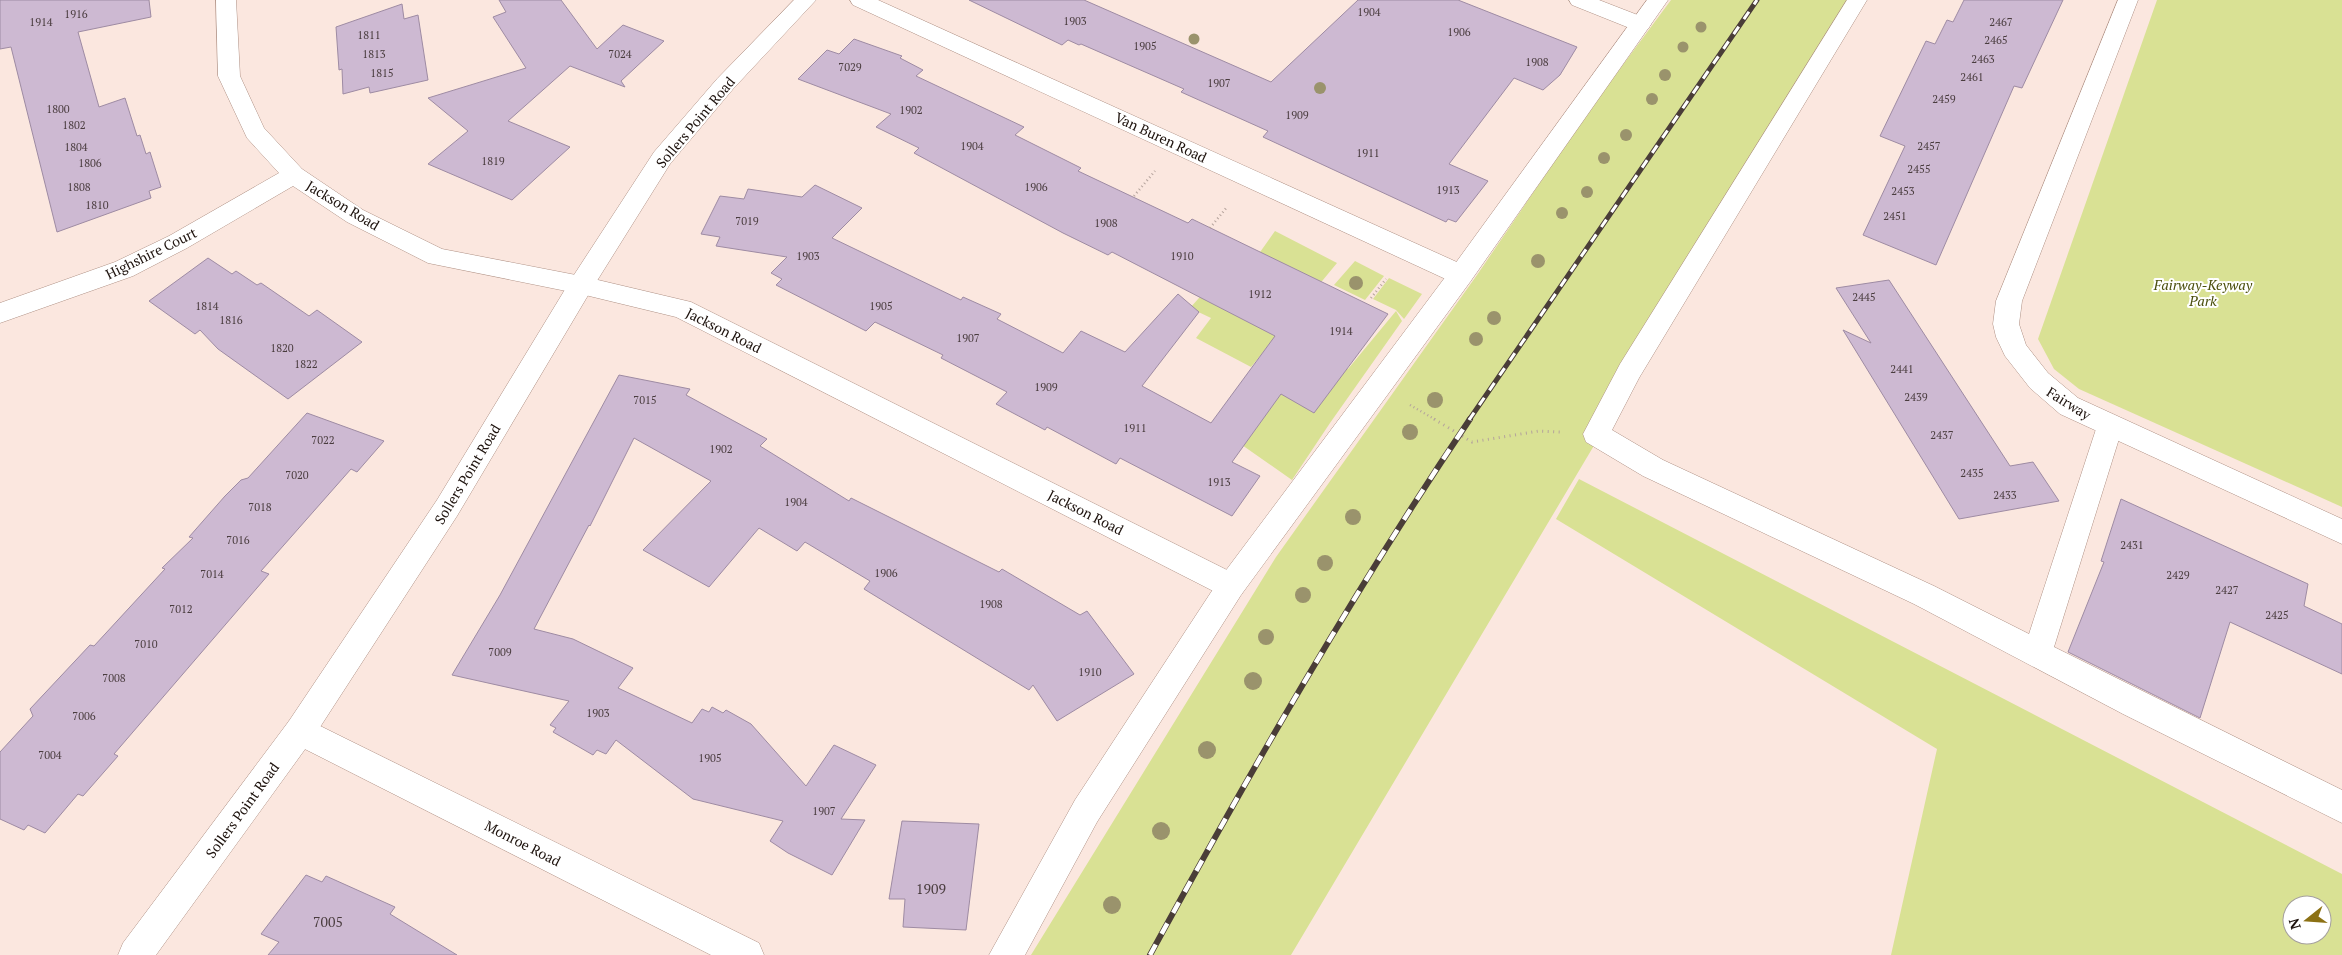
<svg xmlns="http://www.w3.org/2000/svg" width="2342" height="955" font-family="'PT Serif',serif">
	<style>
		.green { fill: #d9e194; fill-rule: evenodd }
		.building { fill: #cdb9d2; stroke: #9e8ba3 }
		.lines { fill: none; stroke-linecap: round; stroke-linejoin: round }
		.lane-casing { stroke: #af9185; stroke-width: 1 }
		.street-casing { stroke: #af9185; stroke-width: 1 }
		.secondary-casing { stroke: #af9185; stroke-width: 1 }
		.path-far1 { stroke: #b4a39c; stroke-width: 2.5; stroke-dasharray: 1 3; stroke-linecap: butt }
		.path { stroke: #b4a39c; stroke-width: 3; stroke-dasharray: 1 4.5; stroke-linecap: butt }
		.lane { fill: #fff; fill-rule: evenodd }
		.street { fill: #fff; fill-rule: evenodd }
		.secondary { fill: #fff; fill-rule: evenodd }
		.rail-far1-casing { stroke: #4a3d38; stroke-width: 5 }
		.rail-casing { stroke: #4a3d38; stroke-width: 6 }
		.rail-far1 { stroke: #fff; stroke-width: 3; stroke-dasharray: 9; stroke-linecap: butt }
		.rail { stroke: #fff; stroke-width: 4.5; stroke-dasharray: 12; stroke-linecap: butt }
		.tree { fill: #9a936c }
		.labels { text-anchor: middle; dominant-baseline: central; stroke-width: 4; stroke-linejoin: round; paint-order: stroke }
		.number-label { font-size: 11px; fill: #493c3e }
		.street-label { font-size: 14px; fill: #1d120d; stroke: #fff }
		.park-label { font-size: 14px; font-style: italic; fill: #4b4f0d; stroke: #fff }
		.near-number-label { font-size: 14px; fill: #493c3e }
	</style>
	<rect width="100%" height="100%" fill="#fbe7df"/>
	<g class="green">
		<polygon points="1671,0 1859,0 1291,955 1031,955 1276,557 1477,275 1593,105"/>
		<polygon points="2157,0 2342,0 2342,507 2079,389 2054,369 2038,339"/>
		<polygon points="1275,231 1337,263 1251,367 1196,338 1211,318 1190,308 1243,249 1258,255"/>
		<polygon points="1355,261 1384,276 1365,300 1334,285"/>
		<polygon points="1389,278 1422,294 1404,319 1396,310 1373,299"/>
		<polygon points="1396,311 1402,321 1330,423 1292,480 1212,424 1296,342 1348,369"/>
		<path d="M 1579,479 L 2342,874 L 2342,955 L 1891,955 L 1937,749 L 1556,519 ZM 2292,905 L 2322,905 L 2322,935 L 2292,935 Z"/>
	</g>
	<g class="building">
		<polygon points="0,0 149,0 151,17 78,32 99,107 125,98 137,136 140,135 146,154 150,152 161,187 149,191 151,198 57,232 11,47 0,49"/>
		<polygon points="499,0 561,0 597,49 623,25 664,41 621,81 625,87 570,66 508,121 570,147 512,200 428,164 468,131 428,98 526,68 493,17 506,12"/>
		<polygon points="969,0 1084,0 1271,82 1358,0 1458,0 1577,47 1560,75 1543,90 1514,78 1449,164 1488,181 1456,222 1448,219 1446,222 1263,137 1268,131 1181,92 1184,89 1081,44 1079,45 1068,40 1062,45"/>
		<polygon points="1964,0 2063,0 2022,88 2014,86 1936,265 1863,235 1905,146 1880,136 1926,41 1935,44 1947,20 1953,22"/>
		<polygon points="402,4 404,19 418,15 428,80 370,93 369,87 343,94 342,69 339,70 336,27"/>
		<polygon points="854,39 902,56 900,58 923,70 916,76 1024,127 1015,135 1081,168 1078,171 1188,223 1192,219 1388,314 1314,413 1281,394 1232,462 1260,476 1232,516 1120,458 1116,464 1047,427 1045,430 996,404 1007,392 941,358 943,355 875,322 866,331 776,285 782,279 771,273 787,257 716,246 720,237 701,234 720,196 744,199 748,189 802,197 815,185 862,208 832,238 961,300 963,297 1001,314 997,319 1063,353 1081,331 1125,352 1178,294 1199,312 1142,386 1211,423 1275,336 1112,252 1108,255 1063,233 914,153 919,148 876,127 891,114 798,79 827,50 839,54"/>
		<polygon points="208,258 232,274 236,271 257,285 261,283 309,316 317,310 362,342 288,399 218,349 200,330 195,334 149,301"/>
		<polygon points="1889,280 2010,466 2033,462 2059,501 1959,519 1843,330 1871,343 1836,288"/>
		<polygon points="619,375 690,389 686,395 767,439 760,446 849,501 851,498 999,572 1002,569 1080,615 1087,611 1134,674 1057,721 1033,685 1029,690 864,589 870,581 805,542 797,551 759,528 709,587 643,550 711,481 634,438 590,526 589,525 534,629 573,639 633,668 618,688 692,723 702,709 709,712 712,707 723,713 726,710 751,724 806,786 834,745 876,765 841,819 865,820 832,875 788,853 770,841 783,821 693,799 616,740 606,754 597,750 593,755 553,732 556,728 550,725 569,701 452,675 500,595"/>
		<polygon points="307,413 384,441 357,472 351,469 261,571 269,574 114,754 118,756 83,796 78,794 45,833 28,825 24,830 0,819 0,752 33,716 30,709 90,645 94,646 165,569 162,568 193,538 189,537 225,496 241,480 248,478"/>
		<polygon points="2121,499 2308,584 2304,606 2342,624 2342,674 2230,622 2200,718 2068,652 2104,562 2101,561"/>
		<polygon points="902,821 979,824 966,930 903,927 905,899 889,899"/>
		<polygon points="306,875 322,882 326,876 395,907 390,914 457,955 268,955 279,942 261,934"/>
	</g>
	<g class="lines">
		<g class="lane-casing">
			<g id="lane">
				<polygon points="1647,0 1668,0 1470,282 1241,595 1097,822 1025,955 989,955 1075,800 1221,577 1452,268"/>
				<polygon points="1847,0 1867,0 1639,378 1612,430 1663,460 1934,586 2029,634 2097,426 2101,418 2110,415 2119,418 2123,426 2054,647 2342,790 2342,823 2123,714 1914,604 1643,476 1586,442 1583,434 1620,364"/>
			</g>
		</g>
		<g class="street-casing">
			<g id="street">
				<polygon points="216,0 236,0 240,76 264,128 302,169 363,210 442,249 581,276 691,302 1241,577 1245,586 1241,595 1231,599 1221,595 676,317 581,294 428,263 347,222 293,186 187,248 133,276 0,323 0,303 115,262 169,236 279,173 247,138 218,76"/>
				<polygon points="850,0 878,0 1470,268 1473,275 1470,282 1461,284 1452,282 853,5"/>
				<polygon points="1569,0 1599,0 1648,19 1651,24 1648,29 1640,31 1632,29 1572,5"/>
				<polygon points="2118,0 2138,0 2022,301 2019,324 2026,345 2048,373 2078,398 2342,519 2342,544 2060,414 2030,388 2005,356 1996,337 1993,324 1996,301"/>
				<polygon points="300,716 759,943 764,955 711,955 289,741 285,731 289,721"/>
			</g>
		</g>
		<g class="secondary-casing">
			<polygon id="secondary" points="794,0 816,0 733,89 670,164 590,292 457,516 311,741 156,955 118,955 123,943 289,721 437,500 572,278 654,152 717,79"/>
		</g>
		<g class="path-far1">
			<polyline points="1134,196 1155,171"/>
			<polyline points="1210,228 1227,207"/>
			<polyline points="1371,298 1386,279"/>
			<polyline points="1410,405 1436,420"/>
		</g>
		<polyline class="path" points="1434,419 1472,442 1539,431 1560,432"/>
		<use href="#lane" class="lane"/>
		<use href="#street" class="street"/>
		<use href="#secondary" class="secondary"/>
		<g class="rail-far1-casing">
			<polyline id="rail-far1" points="1469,420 1757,0"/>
		</g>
		<g class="rail-casing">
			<path id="rail" d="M 1150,955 C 1250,772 1353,592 1470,419"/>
		</g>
		<use href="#rail-far1" class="rail-far1"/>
		<use href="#rail" class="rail"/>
	</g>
	<g class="tree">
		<circle cx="1701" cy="27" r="5.5"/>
		<circle cx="1194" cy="39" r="5.5"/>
		<circle cx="1683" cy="47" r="5.5"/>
		<circle cx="1665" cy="75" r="6"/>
		<circle cx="1320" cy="88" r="6"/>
		<circle cx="1652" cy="99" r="6"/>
		<circle cx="1626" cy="135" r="6"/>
		<circle cx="1604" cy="158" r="6"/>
		<circle cx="1587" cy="192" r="6"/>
		<circle cx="1562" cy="213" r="6"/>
		<circle cx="1538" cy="261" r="7"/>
		<circle cx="1356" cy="283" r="7"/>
		<circle cx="1494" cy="318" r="7"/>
		<circle cx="1476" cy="339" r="7"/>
		<circle cx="1435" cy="400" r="8"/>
		<circle cx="1410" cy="432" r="8"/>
		<circle cx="1353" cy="517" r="8"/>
		<circle cx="1325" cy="563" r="8"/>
		<circle cx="1303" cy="595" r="8"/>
		<circle cx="1266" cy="637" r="8"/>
		<circle cx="1253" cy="681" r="9"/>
		<circle cx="1207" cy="750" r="9"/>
		<circle cx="1161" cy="831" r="9"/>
		<circle cx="1112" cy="905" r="9"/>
	</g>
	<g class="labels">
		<g class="number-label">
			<text x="1369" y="12">1904</text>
			<text x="76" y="14">1916</text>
			<text x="1075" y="21">1903</text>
			<text x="41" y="22">1914</text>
			<text x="2001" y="22">2467</text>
			<text x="1459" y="32">1906</text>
			<text x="369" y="35">1811</text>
			<text x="1996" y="40">2465</text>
			<text x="1145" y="46">1905</text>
			<text x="374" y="54">1813</text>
			<text x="620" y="54">7024</text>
			<text x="1983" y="59">2463</text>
			<text x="1537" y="62">1908</text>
			<text x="850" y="67">7029</text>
			<text x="382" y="73">1815</text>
			<text x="1972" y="77">2461</text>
			<text x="1219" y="83">1907</text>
			<text x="1944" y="99">2459</text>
			<text x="58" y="109">1800</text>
			<text x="911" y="110">1902</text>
			<text x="1297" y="115">1909</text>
			<text x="74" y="125">1802</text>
			<text x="972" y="146">1904</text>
			<text x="1929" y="146">2457</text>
			<text x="76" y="147">1804</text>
			<text x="1368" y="153">1911</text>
			<text x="493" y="161">1819</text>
			<text x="90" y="163">1806</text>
			<text x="1919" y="169">2455</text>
			<text x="79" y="187">1808</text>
			<text x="1036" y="187">1906</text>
			<text x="1448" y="190">1913</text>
			<text x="1903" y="191">2453</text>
			<text x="97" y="205">1810</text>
			<text x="1895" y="216">2451</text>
			<text x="747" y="221">7019</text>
			<text x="1106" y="223">1908</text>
			<text x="808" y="256">1903</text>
			<text x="1182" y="256">1910</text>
			<text x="1260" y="294">1912</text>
			<text x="1864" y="297">2445</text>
			<text x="207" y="306">1814</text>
			<text x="881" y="306">1905</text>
			<text x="231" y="320">1816</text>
			<text x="1341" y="331">1914</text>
			<text x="968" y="338">1907</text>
			<text x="282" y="348">1820</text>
			<text x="306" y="364">1822</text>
			<text x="1902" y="369">2441</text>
			<text x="1046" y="387">1909</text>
			<text x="1916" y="397">2439</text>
			<text x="645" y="400">7015</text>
			<text x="1135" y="428">1911</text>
			<text x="1942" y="435">2437</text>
			<text x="323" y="440">7022</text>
			<text x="721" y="449">1902</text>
			<text x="1972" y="473">2435</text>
			<text x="297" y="475">7020</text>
			<text x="1219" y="482">1913</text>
			<text x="2005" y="495">2433</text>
			<text x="796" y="502">1904</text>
			<text x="260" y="507">7018</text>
			<text x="238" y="540">7016</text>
			<text x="2132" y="545">2431</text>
			<text x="886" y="573">1906</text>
			<text x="212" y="574">7014</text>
			<text x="2178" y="575">2429</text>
			<text x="2227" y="590">2427</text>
			<text x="991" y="604">1908</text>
			<text x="181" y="609">7012</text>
			<text x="2277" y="615">2425</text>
			<text x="146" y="644">7010</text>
			<text x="500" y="652">7009</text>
			<text x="1090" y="672">1910</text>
			<text x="114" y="678">7008</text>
			<text x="598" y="713">1903</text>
			<text x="84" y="716">7006</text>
			<text x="50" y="755">7004</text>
			<text x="710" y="758">1905</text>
			<text x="824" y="811">1907</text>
		</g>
		<g class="street-label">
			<text transform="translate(695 122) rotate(-50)">Sollers Point Road</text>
			<text transform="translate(1161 137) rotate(25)">Van Buren Road</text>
			<text transform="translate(343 205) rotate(31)">Jackson Road</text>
			<text transform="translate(151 253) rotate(-26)">Highshire Court</text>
			<text transform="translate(724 330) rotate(27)">Jackson Road</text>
			<text transform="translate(2069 403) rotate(32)">Fairway</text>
			<text transform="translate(467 474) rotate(-59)">Sollers Point Road</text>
			<text transform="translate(1086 512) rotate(27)">Jackson Road</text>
			<text transform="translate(242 810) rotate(-54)">Sollers Point Road</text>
			<text transform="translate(523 843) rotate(27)">Monroe Road</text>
		</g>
		<g class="park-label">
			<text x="2203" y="284">Fairway-Keyway<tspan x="2203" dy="16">Park</tspan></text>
		</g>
		<g class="near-number-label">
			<text x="931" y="888">1909</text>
			<text x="328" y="921">7005</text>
		</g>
	</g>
	<g transform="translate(2307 920) rotate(253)"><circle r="24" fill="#ffffff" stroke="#a5a09e"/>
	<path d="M0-4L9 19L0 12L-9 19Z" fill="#8c7114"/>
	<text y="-8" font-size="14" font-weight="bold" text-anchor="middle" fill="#1d120d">N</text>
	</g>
</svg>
